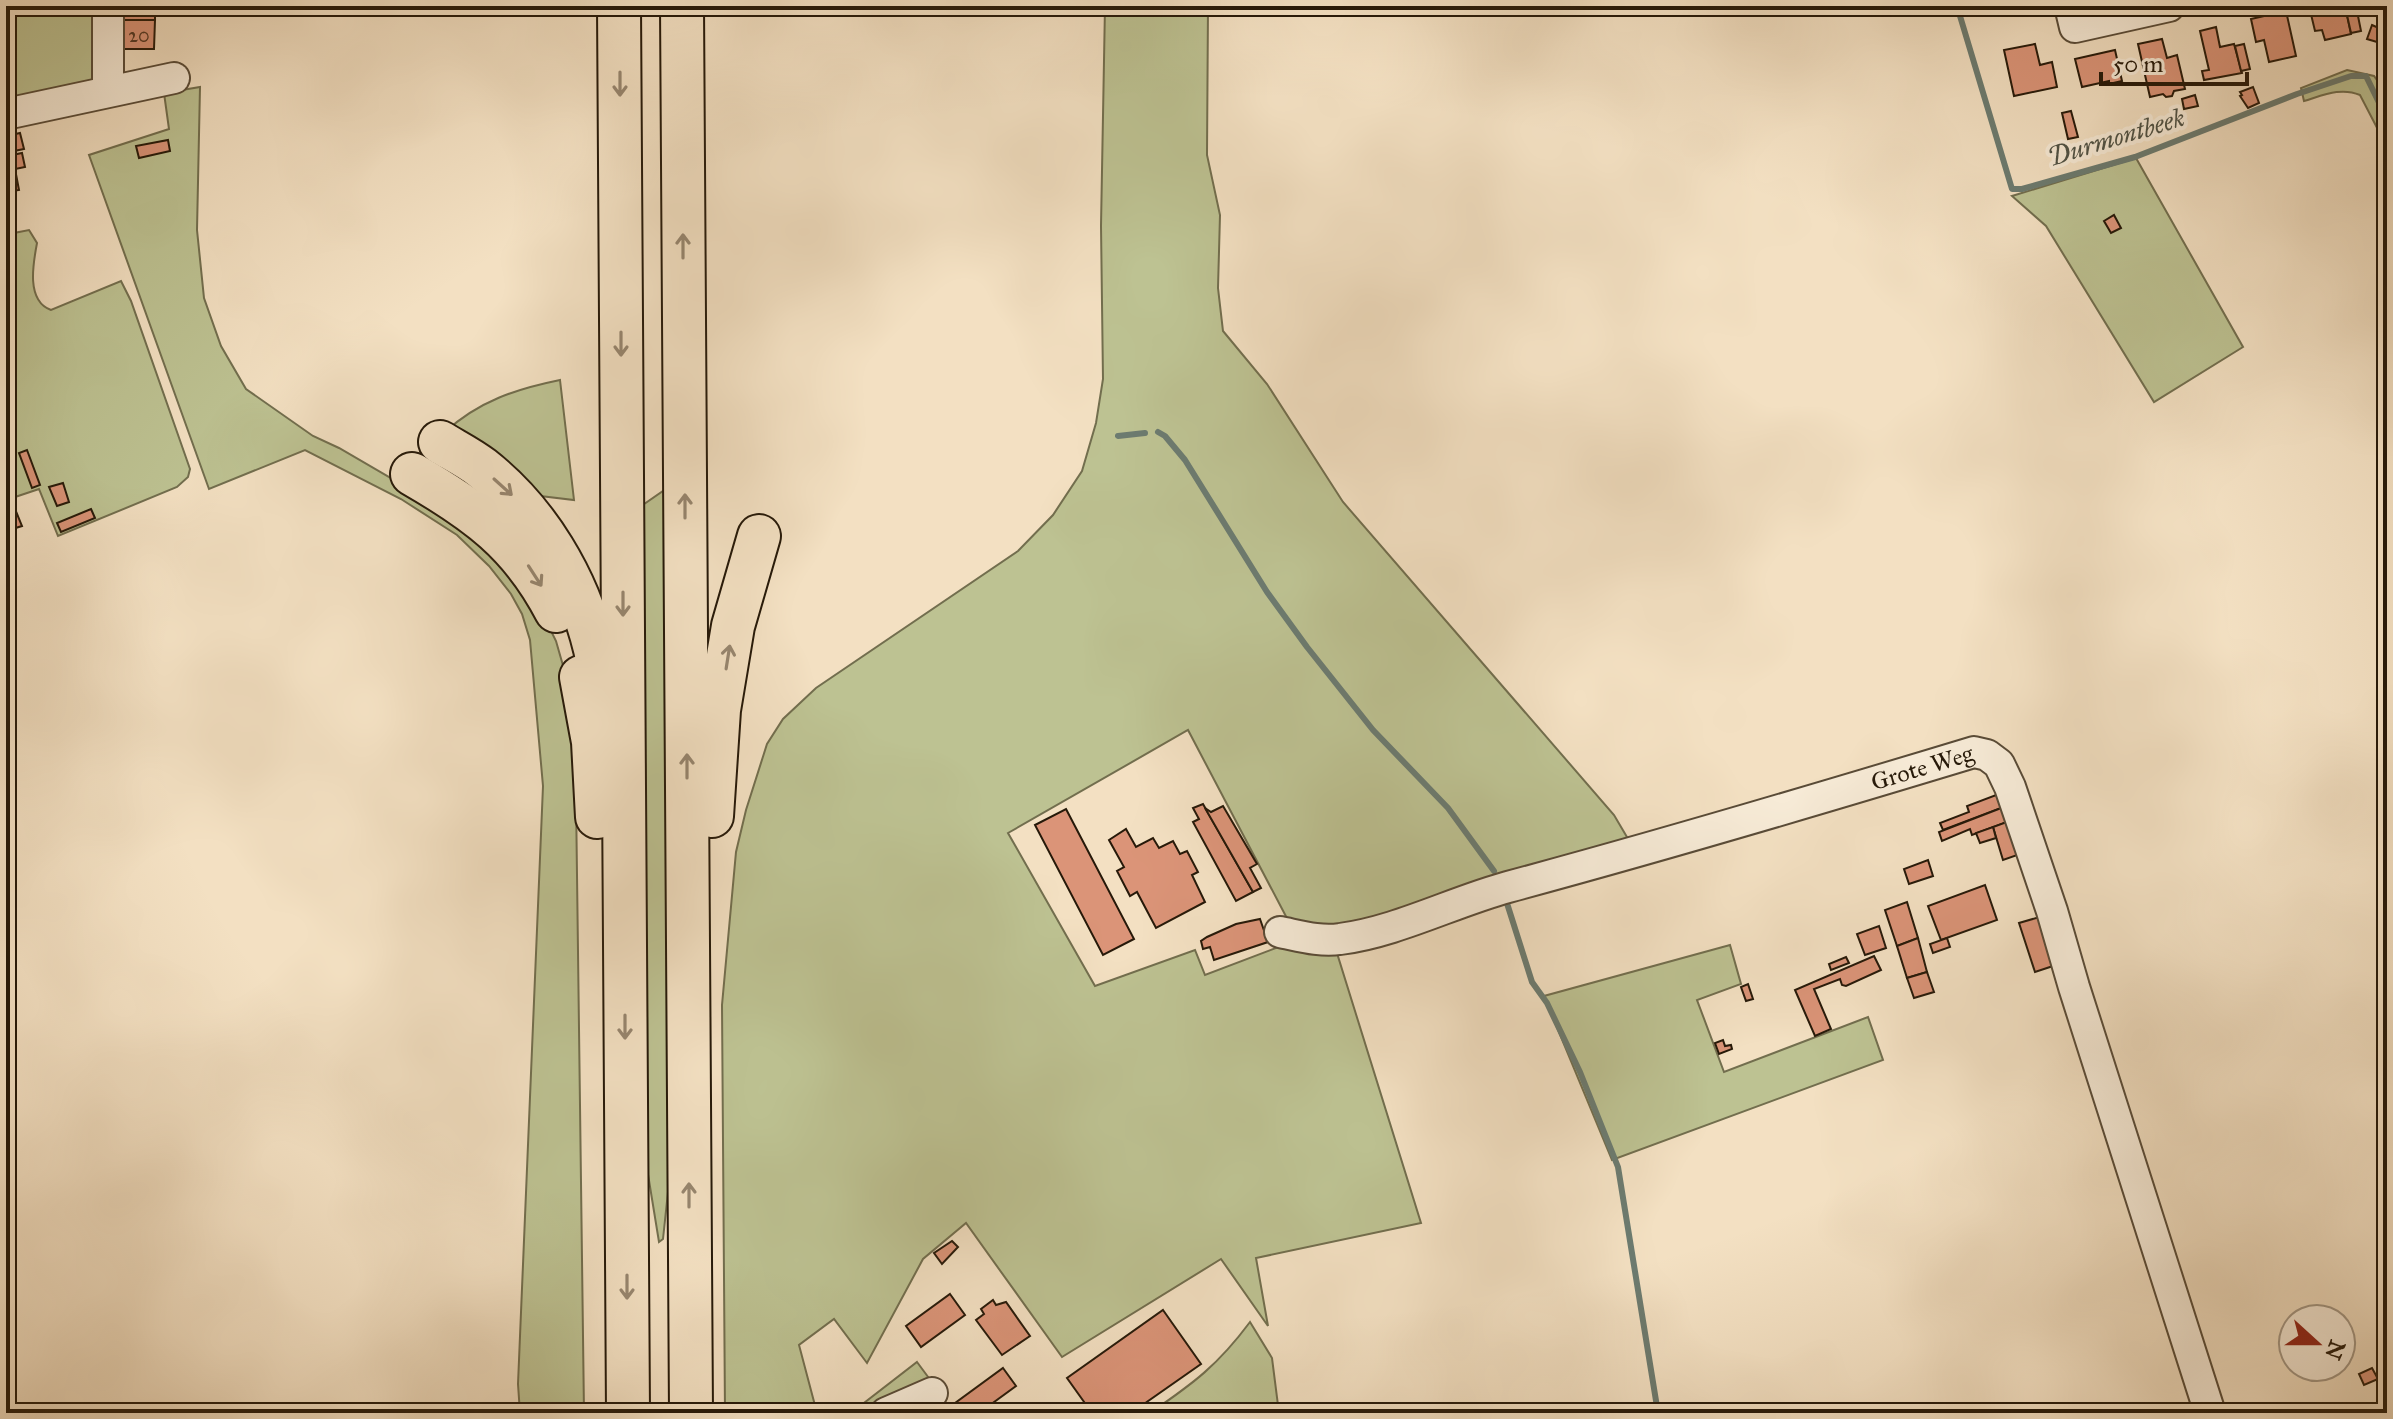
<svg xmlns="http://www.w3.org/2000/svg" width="2393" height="1419" font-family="'IM FELL Great Primer',serif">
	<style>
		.green { fill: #bdc292; stroke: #726e4e; stroke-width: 2 }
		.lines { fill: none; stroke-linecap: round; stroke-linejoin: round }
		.stream { stroke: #6c7b70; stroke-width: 6 }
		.building { fill: #db9478; stroke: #261909; stroke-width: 2 }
		.minor-casing { stroke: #594b37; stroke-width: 34 }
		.highway-casing { stroke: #261909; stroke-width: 46 }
		.minor { stroke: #f7ebd7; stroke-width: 30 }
		.highway { stroke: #f3e0c2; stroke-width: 42 }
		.oneway { stroke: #97866f }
		.labels { text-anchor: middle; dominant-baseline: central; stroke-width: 8; stroke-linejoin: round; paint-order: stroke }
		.number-label { font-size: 20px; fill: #533825 }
		.street-label { font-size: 24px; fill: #261909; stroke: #f7ebd7 }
		.water-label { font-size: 26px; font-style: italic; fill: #4f5245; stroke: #f7ebd7 }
	</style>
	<rect width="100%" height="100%" fill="#f3e0c2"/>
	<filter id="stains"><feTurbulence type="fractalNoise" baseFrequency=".0025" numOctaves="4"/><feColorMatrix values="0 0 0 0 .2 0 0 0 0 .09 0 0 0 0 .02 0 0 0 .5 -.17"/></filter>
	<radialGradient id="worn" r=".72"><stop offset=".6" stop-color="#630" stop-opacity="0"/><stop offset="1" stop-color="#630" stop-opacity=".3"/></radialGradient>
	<g class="green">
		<polygon points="6,6 96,6 95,80 6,100"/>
		<polygon points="1105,6 1208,6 1207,155 1220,215 1218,288 1223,331 1267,384 1343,502 1614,815 1634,849 1346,935 1290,924 1188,730 1008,833 1095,986 1195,950 1205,975 1276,948 1280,941 1336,950 1421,1223 1256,1258 1268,1326 1221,1259 1062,1357 966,1223 923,1259 867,1363 834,1319 799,1345 817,1413 725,1413 722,1005 736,852 746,810 767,744 783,719 816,688 1018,551 1053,515 1082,471 1096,423 1103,379 1101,226"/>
		<path d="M 2347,70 L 2374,76 L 2387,94 L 2387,147 L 2360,95 C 2341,87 2324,95 2304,101 L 2301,88 Z"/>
		<polygon points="200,87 197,230 204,298 221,346 246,389 313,436 339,448 480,530 527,582 556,641 566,676 575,721 584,1413 520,1413 518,1384 543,786 530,640 522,614 511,594 489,566 457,535 401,499 305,450 209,489 89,155 169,129 164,93"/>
		<polygon points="2136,158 2243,347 2154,402 2046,226 2012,196"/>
		<path d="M 29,230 L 37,243 C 33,264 26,301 51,310 L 121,281 L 131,301 L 190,469 L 188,477 L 177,487 L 58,536 L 39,489 L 6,500 L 6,382 L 14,378 L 6,362 L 6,242 L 14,233 Z"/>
		<path d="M 560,380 L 574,500 L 532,495 L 445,432 C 479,401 516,389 560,380 Z"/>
		<polygon points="676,482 670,1173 663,1239 659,1242 645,1156 637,509"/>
		<polygon points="1730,945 1741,984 1697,1000 1724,1072 1868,1017 1883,1060 1612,1160 1544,996"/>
		<path d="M 1250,1322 L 1272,1358 L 1279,1413 L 1150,1413 C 1194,1383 1218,1365 1250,1322 Z"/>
		<polygon points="917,1362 934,1385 894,1413 851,1413"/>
	</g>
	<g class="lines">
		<g class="stream">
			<polyline points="1957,6 2012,189 2022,189 2135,157 2297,94 2351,76 2366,76 2387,119"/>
			<polyline points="1158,432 1165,436 1185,460 1267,592 1307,647 1373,730 1448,808 1494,871"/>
			<polyline points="1118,436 1145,433"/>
			<polyline points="1505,897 1532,982 1547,1003 1580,1072 1618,1167 1658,1413"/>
		</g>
	</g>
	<g class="building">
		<rect x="124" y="6" width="31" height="14"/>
		<polygon points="2309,6 2345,6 2351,34 2325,40 2322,30 2315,31"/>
		<polygon points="2345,6 2356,6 2361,31 2351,33"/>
		<polygon points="2286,11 2296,56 2269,62 2264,40 2256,42 2251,19"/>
		<polygon points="124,20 155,20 154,49 124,49"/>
		<polygon points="2372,25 2381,29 2377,42 2367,39"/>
		<polygon points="2216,27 2220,47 2234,44 2242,73 2204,80 2202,71 2209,70 2200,31"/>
		<polygon points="2162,39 2167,58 2177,55 2185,89 2174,91 2172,96 2166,97 2163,94 2150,97 2138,44"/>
		<polygon points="2035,44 2040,65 2052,62 2057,87 2014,96 2004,50"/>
		<polygon points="2244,44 2250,69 2241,71 2235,46"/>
		<polygon points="2115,50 2122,81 2109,84 2109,81 2082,87 2075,59"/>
		<polygon points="2253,87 2259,103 2248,108 2240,96 2242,95 2240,92"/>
		<polygon points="2195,95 2198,106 2184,109 2182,99"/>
		<polygon points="2071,111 2078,137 2068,139 2062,113"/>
		<polygon points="6,132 12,155 22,153 25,167 15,169 19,190 6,192"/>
		<polygon points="20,133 24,149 14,151 11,135"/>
		<polygon points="168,140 170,151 139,158 136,146"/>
		<polygon points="2114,215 2121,228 2111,233 2104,221"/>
		<polygon points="11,296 14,312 6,313 6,297"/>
		<polygon points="27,450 40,485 32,488 19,453"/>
		<polygon points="63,483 69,502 57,506 49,487"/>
		<polygon points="13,504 22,526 6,531 6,506"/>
		<polygon points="91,509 95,518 61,532 57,523"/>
		<polygon points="2004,792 2009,805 1943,830 1940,823 1969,812 1967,806"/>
		<polygon points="1203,804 1253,892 1236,901 1193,822 1199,819 1193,808"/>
		<polygon points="2009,805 2015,819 1972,835 1970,829 1942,841 1939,832"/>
		<polygon points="1223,806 1257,864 1250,868 1261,888 1253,892 1205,808 1211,812"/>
		<polygon points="1066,809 1134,939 1103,955 1035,825"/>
		<polygon points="2015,819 2026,852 2003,860 1993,827"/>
		<polygon points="1993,827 1996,838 1980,843 1976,833"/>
		<polygon points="1126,829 1136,847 1153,838 1159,848 1173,841 1180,854 1187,851 1198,872 1192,875 1205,902 1156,928 1137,892 1130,896 1117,871 1124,867 1109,840"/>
		<polygon points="1928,860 1933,876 1909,884 1904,869"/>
		<polygon points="1985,885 1997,920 1941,940 1928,906"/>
		<polygon points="1907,902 1918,938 1897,946 1885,910"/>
		<polygon points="2043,916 2059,964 2035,972 2019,923"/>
		<polygon points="1260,919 1268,942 1214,960 1210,947 1203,949 1201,941 1207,937 1236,924"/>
		<polygon points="1879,926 1886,948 1865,955 1857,934"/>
		<polygon points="1918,938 1927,972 1907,978 1897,946"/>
		<polygon points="1947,938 1950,947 1933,953 1930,944"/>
		<polygon points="1874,956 1881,970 1846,986 1842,985 1840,979 1814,989 1831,1029 1815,1036 1795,990"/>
		<polygon points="1846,957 1849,963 1831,970 1829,964"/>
		<polygon points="1927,972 1934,992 1914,998 1907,978"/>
		<polygon points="1748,984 1753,999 1746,1001 1741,987"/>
		<polygon points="1723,1040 1725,1046 1731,1045 1732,1049 1719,1054 1715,1043"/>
		<polygon points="952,1241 958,1247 942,1264 934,1253"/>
		<polygon points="950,1294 965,1315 921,1347 906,1326"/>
		<polygon points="993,1300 996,1305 1006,1302 1030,1336 1002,1355 976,1320 984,1314 981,1309"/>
		<polygon points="1163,1310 1201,1364 1131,1413 1092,1413 1067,1378"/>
		<polygon points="1003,1368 1016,1386 979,1413 956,1413 951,1406"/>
		<polygon points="2372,1368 2378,1379 2364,1385 2359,1374"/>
	</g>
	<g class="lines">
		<g class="minor-casing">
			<g id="minor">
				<polyline points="2070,6 2075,27 2169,6"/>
				<polyline points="108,91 108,6"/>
				<polyline points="6,114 174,78"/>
				<path id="s1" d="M 1280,932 C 1300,936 1320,942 1340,939 C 1396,932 1453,902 1508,887 C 1664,845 1819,799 1974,752 L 1987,755 L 1999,764 L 2010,787 L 2052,911 L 2074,987 L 2210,1413"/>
				<polyline points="886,1413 932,1393"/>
			</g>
		</g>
		<g class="highway-casing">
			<g id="highway">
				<polyline points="619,6 628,1413"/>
				<polyline points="682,6 691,1413"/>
				<path d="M 440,442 C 453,450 469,458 482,468 C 538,512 578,579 595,649 C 599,666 600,686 602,704"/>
				<path d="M 412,474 C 476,511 521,543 556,611"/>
				<polyline points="581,677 593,742 597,817"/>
				<polyline points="712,816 719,710 733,626 759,536"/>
			</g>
		</g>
		<use href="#minor" class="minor"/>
		<use href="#highway" class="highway"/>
	</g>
	<defs><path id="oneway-shaft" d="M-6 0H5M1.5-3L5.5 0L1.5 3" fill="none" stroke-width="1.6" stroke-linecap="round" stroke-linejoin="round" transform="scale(2)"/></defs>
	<g class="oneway">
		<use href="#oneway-shaft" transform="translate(620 84) rotate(90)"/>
		<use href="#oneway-shaft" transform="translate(683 246) rotate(-90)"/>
		<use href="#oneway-shaft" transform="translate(621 344) rotate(90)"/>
		<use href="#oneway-shaft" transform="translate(503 487) rotate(42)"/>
		<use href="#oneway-shaft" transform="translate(685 506) rotate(-90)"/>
		<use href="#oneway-shaft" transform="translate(535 576) rotate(57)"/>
		<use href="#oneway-shaft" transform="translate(623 604) rotate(90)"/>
		<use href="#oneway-shaft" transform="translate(728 657) rotate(-81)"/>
		<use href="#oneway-shaft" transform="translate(687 766) rotate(-90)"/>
		<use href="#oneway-shaft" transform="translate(625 1027) rotate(90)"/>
		<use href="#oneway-shaft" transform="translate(689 1195) rotate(-90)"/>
		<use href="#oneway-shaft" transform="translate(627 1287) rotate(90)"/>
	</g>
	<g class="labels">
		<g class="number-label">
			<text x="139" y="35">20</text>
		</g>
		<g class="street-label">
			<text stroke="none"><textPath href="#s1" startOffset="668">Grote Weg</textPath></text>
		</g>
		<g class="water-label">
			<text transform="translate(2116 137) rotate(-17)">Durmontbeek</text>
		</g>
	</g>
	<rect width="2393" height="1419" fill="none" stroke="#f3e0c2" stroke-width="32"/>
	<rect x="8" y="8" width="2377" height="1403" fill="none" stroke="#261909" stroke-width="4"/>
	<rect x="16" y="16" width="2361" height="1387" fill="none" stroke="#261909" stroke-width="2"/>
	<g transform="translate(2317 1343) rotate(111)"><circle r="38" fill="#f7ebd7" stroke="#a39785" stroke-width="2"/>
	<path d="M0-6L14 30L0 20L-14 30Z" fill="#8f2418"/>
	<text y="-12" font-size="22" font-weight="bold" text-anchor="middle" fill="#261909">N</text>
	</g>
	<path d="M2101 72v12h146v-12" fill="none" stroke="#261909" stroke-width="4"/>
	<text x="2113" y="72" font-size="24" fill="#261909" stroke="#f7ebd7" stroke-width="6" paint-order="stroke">50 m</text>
	<rect width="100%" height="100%" filter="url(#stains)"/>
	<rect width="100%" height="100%" fill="url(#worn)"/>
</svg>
